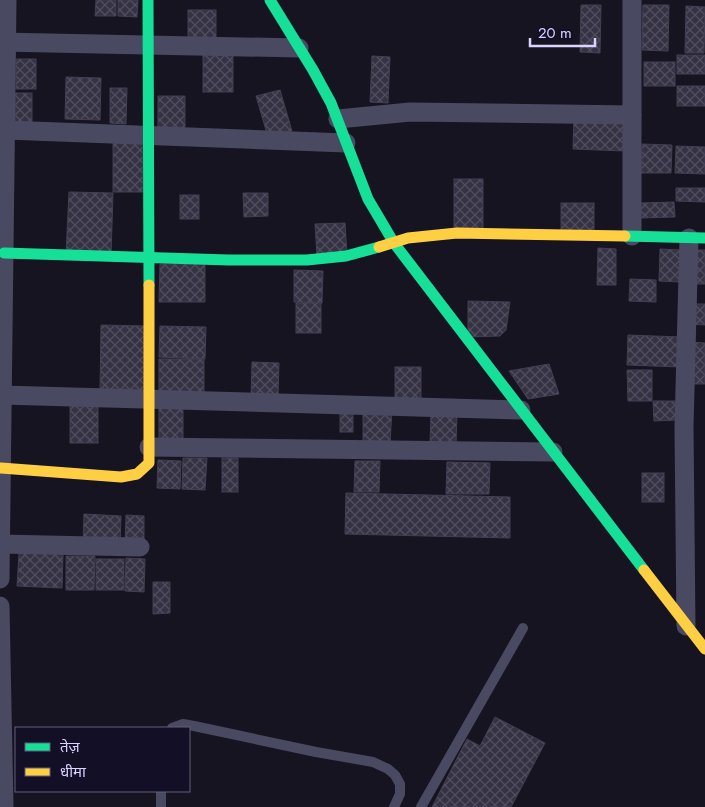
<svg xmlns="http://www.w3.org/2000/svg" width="705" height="807" font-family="Jost,'Noto Sans Devanagari',sans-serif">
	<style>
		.building { fill: url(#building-cross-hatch); stroke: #433f54 }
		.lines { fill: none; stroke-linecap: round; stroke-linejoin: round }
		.lane { stroke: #4a4962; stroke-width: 10 }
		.street { stroke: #4a4962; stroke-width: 19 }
		.fast { stroke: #16e098; stroke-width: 11 }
		.slow { stroke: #ffcf43; stroke-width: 11 }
	</style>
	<defs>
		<pattern id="building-cross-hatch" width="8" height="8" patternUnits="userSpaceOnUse" patternTransform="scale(1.25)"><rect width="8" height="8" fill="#343243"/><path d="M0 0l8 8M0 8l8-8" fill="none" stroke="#514f5f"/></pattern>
	</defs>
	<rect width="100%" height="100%" fill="#161421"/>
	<g class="building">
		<polygon points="96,0 116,0 116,16 95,16"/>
		<polygon points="118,0 138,0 137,17 118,16"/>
		<polygon points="581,5 601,5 600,53 580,52"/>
		<polygon points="643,5 669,5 668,51 642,50"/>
		<polygon points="686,6 705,7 704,53 685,53"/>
		<rect x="188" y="10" width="28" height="35"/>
		<rect x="203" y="54" width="30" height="38"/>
		<rect x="677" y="55" width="28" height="19"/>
		<polygon points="372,56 390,57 388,103 370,102"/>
		<rect x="16" y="59" width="20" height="30"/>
		<rect x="644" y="62" width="31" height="24"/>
		<polygon points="66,77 101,78 100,120 65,119"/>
		<rect x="677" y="86" width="28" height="20"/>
		<polygon points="110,88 127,88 126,124 110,123"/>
		<polygon points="280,90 292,131 268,137 256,96"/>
		<rect x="15" y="93" width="17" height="32"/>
		<polygon points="158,96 185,96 185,134 158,135"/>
		<polygon points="574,116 627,118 625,151 573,149"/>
		<rect x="113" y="142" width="30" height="50"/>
		<polygon points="642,144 672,145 671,173 641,173"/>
		<polygon points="676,146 705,147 705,174 675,173"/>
		<rect x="454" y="179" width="29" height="52"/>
		<polygon points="676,188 705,188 705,202 676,201"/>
		<polygon points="69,192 113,193 111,255 66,254"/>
		<polygon points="243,193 268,193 268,216 244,217"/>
		<rect x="180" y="195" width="19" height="24"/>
		<polygon points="674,202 675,217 641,218 640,203"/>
		<rect x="561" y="203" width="33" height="30"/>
		<polygon points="345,223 347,255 317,257 315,224"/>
		<polygon points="598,248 616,249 616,285 597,285"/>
		<polygon points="660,249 680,250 680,282 659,281"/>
		<rect x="691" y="250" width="14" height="34"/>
		<polygon points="160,264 205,264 205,302 159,302"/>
		<polygon points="294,270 323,271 322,303 294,302"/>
		<polygon points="630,279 656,280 656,302 629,301"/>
		<polygon points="468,301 510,302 506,330 500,336 468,337"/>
		<rect x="296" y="303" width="25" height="30"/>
		<polygon points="689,304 705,304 705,325 688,324"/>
		<polygon points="101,325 147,326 146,391 100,391"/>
		<polygon points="160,326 206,327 205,359 159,357"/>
		<polygon points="628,335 681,337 680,367 627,365"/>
		<polygon points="690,342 705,343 705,384 690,384"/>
		<rect x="159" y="359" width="45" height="34"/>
		<polygon points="252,362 279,363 278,397 251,397"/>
		<polygon points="549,364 559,394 528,399 509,371"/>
		<rect x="395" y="367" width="26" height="34"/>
		<polygon points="627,370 652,370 652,401 628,401"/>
		<rect x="70" y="400" width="28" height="43"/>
		<polygon points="653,401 675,401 676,420 654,421"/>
		<rect x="159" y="406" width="24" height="39"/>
		<rect x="340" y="407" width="13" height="25"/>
		<polygon points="363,410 392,410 390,443 363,444"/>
		<polygon points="431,413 457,414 456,444 430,444"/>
		<polygon points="183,458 207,458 205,490 182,489"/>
		<rect x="222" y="458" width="16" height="34"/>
		<polygon points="158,460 181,461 180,489 157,488"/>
		<polygon points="355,461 380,461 379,492 354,492"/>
		<polygon points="447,462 490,463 489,494 446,494"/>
		<rect x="642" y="473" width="22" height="29"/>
		<polygon points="346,493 510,497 510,538 345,534"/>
		<polygon points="84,514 121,516 120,547 83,545"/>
		<polygon points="126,515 144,516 144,546 125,545"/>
		<polygon points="19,553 63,554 62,588 17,586"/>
		<polygon points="66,556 95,556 94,590 66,590"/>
		<polygon points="126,558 145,559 144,592 125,591"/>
		<rect x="96" y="559" width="28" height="31"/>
		<polygon points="153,582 170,582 170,613 153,614"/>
		<polygon points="495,717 545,743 511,807 432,807 467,739 480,746"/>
	</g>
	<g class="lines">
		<g class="lane">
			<polyline points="172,728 183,724 194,726 316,752 373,762 388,769 395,775 400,784 400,794 394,807"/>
			<polyline points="161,791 161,807"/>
			<polyline points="421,807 523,628"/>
		</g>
		<g class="street">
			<polyline points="0,42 299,48"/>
			<polyline points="338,119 410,112 632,115"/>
			<polyline points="6,130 346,143"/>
			<polyline points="632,236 632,0"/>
			<polyline points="2,395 521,410"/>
			<polyline points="149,447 553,452"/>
			<polyline points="0,544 140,547"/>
			<polyline points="0,579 7,0"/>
			<polyline points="0,606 4,807"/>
			<polyline points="686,626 684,427 689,238"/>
		</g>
		<g class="fast">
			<polyline points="148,0 149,285"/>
			<polyline points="270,0 313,70 331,103 368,199 394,243 644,570"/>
			<polyline points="625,236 705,238"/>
			<polyline points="4,253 229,260 307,260 346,256 379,247"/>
		</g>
		<g class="slow">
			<polyline points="379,247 408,238 457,233 625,236"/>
			<polyline points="1,468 121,477 137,474 149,463 149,285"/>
			<polyline points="644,570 705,649"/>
		</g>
	</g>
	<rect x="15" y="727" width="175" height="65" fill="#130f26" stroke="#625e7d"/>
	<rect x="25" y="743" width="25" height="8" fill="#16e098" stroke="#625e7d"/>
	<text x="60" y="752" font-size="15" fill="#d9d4ff">तेज़</text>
	<rect x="25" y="768" width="25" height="8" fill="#ffcf43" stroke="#625e7d"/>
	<text x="60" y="777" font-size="15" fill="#d9d4ff">धीमा</text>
	<path d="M530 38v8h65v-8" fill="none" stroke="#d9d4ff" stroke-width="2.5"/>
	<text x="538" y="38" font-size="15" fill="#d9d4ff" stroke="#130f26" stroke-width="4" paint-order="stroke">20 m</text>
</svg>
